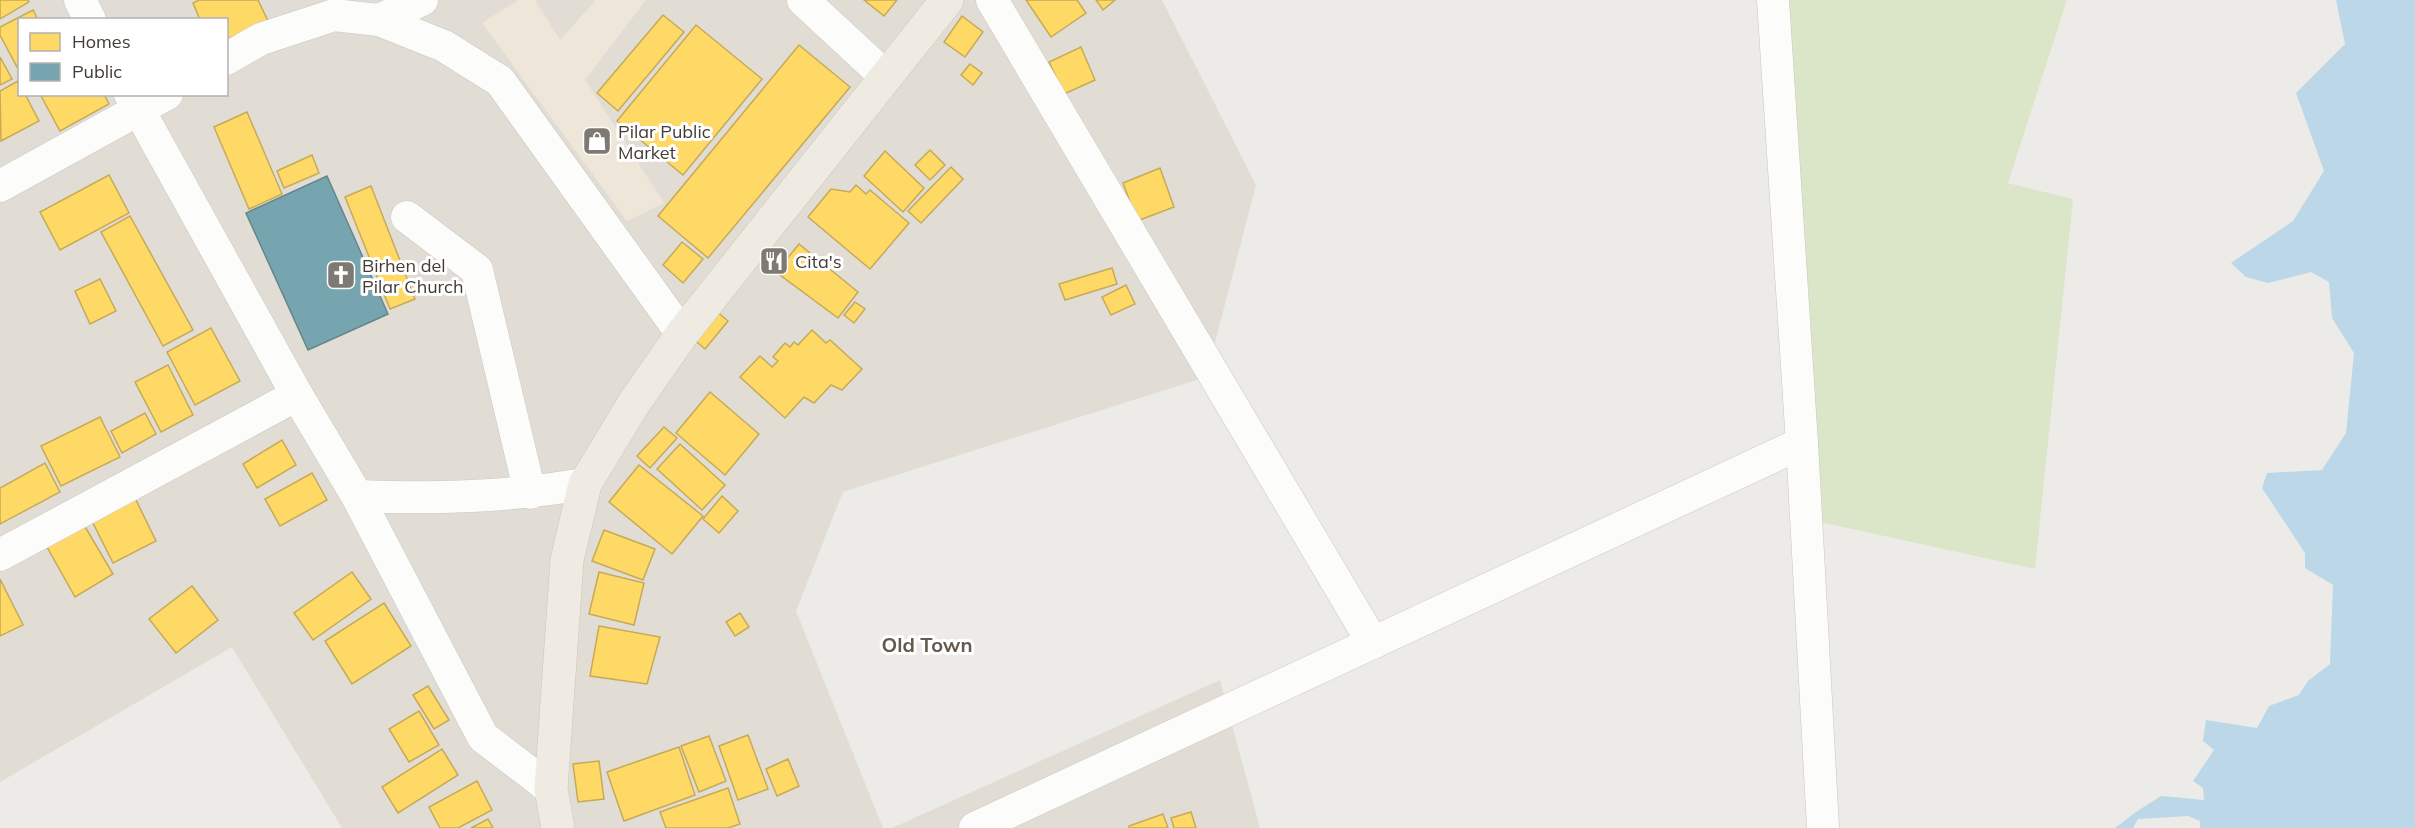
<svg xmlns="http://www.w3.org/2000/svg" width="2415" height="828" font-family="Mulish,sans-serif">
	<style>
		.residential { fill: #e1ddd5; fill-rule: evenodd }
		.commercial { fill: #efe6da }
		.green { fill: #dbe6c9 }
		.water { fill: #bbd7e8 }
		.homes { fill: #ffd966; stroke: #c6aa57; stroke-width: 1.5 }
		.public { fill: #76a5af; stroke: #66868a; stroke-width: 1.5 }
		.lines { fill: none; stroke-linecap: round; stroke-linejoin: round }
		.minor-casing { stroke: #cac7c3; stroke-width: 33 }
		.major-casing { stroke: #cec6b6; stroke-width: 34 }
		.minor { stroke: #fcfcfb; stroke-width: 32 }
		.major { stroke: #efebe3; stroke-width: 33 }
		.labels { text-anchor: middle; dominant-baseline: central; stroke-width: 6; stroke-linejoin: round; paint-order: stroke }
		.poi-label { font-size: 18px; fill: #423c35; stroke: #fff; text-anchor: start }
		.neighbourhood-label { font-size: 20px; font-weight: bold; fill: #645a4d; stroke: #fff }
	</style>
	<rect width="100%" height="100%" fill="#edebe7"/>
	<g class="residential">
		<path d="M 0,0 L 1162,0 L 1256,185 L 1206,377 L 843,492 L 796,611 L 883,828 L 342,828 L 232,647 L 0,782 ZM 20,20 L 226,20 L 226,94 L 20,94 Z"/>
		<polygon points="1220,680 1260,828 892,828"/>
	</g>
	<polygon class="commercial" points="518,0 535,0 560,40 596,0 646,0 585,80 664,203 627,221 482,23"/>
	<polygon class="green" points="1776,0 2067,0 2008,183 2073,199 2035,569 1811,520"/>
	<polygon class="water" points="2336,0 2415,0 2415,828 2200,828 2200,821 2188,816 2138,819 2133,828 2115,828 2136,812 2161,796 2204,800 2203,788 2193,781 2214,750 2203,741 2206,720 2257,728 2269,706 2299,695 2308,681 2330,664 2333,585 2305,568 2305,553 2262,488 2267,473 2322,470 2346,433 2354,353 2332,318 2329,282 2311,272 2268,283 2246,277 2231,263 2293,221 2324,171 2296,93 2345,44"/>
	<g class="homes">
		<polygon points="0,0 28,0 29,2 0,19"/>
		<polygon points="199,0 258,0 268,21 226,40 226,20 200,20 193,3"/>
		<polygon points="864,0 897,0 884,16"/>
		<polygon points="1026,0 1077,0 1086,13 1051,37"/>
		<polygon points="1096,0 1115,0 1103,10"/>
		<polygon points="33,10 38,20 20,20 20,66 17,67 0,35 0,27"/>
		<polygon points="663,15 684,32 618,111 597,93"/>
		<polygon points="962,16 983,32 965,57 944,42"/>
		<polygon points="696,25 762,79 683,175 617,121"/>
		<polygon points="799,45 850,87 708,258 658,216"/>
		<polygon points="1081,47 1095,80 1064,94 1049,62"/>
		<polygon points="0,57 12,79 0,85"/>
		<polygon points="970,64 982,73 973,85 961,75"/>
		<polygon points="18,81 20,94 25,94 39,121 1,141 0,91"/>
		<polygon points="40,94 104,94 109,104 60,131"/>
		<polygon points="247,112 282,194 249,209 214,127"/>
		<polygon points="930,150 945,165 930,180 915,165"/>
		<polygon points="885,151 924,188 903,212 864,176"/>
		<polygon points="312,155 319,173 284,188 277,171"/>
		<polygon points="951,167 963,179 921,223 908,211"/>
		<polygon points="1160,168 1174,207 1137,221 1123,183"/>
		<polygon points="109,175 129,213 60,250 40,212"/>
		<polygon points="856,185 866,194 870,190 909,223 870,269 808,217 831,189 850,192"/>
		<polygon points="371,186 415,299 390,309 345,197"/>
		<polygon points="130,216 193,330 163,346 101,232"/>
		<polygon points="682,242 703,259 683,283 663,265"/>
		<polygon points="799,244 858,292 838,318 776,272"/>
		<polygon points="1112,268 1117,284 1065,300 1059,284"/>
		<polygon points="100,279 116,311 90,324 75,291"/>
		<polygon points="1126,285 1135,304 1111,315 1102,297"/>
		<polygon points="855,302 865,309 854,323 844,315"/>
		<polygon points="715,310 728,321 705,349 692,338"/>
		<polygon points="211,328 240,381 195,405 167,352"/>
		<polygon points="812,330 826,343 830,340 862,369 842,390 831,385 814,403 804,397 785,418 740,377 760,356 772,367 778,361 773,357 785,343 790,347 794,342 798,345"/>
		<polygon points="168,365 193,415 161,432 135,382"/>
		<polygon points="710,392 759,434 725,475 676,433"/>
		<polygon points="145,413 156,434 122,453 111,431"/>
		<polygon points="100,417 120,457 61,486 41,446"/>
		<polygon points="664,427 677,438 650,468 637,456"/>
		<polygon points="282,440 296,465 257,488 243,464"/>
		<polygon points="680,444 725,485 702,510 657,469"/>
		<polygon points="45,463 60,492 0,524 0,488"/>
		<polygon points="639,465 703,516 672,554 609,502"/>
		<polygon points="312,473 327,500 280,526 265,499"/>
		<polygon points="722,496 738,511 719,533 703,519"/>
		<polygon points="135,498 156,541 113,563 92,521"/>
		<polygon points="84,525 113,574 75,597 47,547"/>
		<polygon points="604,530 655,549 643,580 592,561"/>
		<polygon points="352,572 371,599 313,640 294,613"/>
		<polygon points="599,572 644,583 634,625 589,614"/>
		<polygon points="0,579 23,625 0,636"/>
		<polygon points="192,586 218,620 176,653 149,619"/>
		<polygon points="384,603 411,646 352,684 325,641"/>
		<polygon points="740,613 749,627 735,636 726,622"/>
		<polygon points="599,626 660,637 647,684 590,676"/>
		<polygon points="428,686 449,720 434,729 413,695"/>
		<polygon points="419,711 439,745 409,762 389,729"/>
		<polygon points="748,735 768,789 738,800 719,746"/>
		<polygon points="709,736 726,781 699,792 681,746"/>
		<polygon points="679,747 695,795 624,821 607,772"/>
		<polygon points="442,749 458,775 398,813 382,787"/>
		<polygon points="788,759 799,786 777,796 766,769"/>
		<polygon points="599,761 604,799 578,802 573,764"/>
		<polygon points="477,781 492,810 458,828 440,828 429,807"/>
		<polygon points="728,788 740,824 728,828 666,828 660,812"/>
		<polygon points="1191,812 1196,828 1174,828 1171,818"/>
		<polygon points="1163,814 1168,828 1129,828 1129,826"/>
		<polygon points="488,819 493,828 471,828"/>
	</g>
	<polygon class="public" points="327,176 388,314 308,350 246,213"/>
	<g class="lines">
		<g class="minor-casing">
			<g id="minor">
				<polyline points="80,0 90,20"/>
				<polyline points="803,0 886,77"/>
				<polyline points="992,0 1373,643"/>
				<polyline points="1773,0 1802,443 1823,828"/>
				<polyline points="379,20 422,0"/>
				<polyline points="226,59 261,39 334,15 379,20 444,46 500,81 682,334"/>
				<polyline points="130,94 297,395 357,496 483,737 551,789"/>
				<polyline points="0,186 167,94"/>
				<polyline points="407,217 477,270 530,493"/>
				<path d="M 357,496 C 436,499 507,497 585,484"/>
				<polyline points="0,555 297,395"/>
				<polyline points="975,828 1802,443"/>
			</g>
		</g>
		<g class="major-casing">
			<polyline id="major" points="558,828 551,789 567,560 585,484 634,403 682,334 947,0"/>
		</g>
		<use href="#minor" class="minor"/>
		<use href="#major" class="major"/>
	</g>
	<defs>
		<g id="shop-square" transform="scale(1.5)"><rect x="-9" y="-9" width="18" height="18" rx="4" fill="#7e7973" stroke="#fff"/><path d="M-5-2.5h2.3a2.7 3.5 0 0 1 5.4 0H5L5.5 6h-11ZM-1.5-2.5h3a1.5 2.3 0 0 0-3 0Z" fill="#fff"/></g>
		<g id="restaurant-square" transform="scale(1.5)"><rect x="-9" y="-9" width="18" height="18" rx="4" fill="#7e7973" stroke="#fff"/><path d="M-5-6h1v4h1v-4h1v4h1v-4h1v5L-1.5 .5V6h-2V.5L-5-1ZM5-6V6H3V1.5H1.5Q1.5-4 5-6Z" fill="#fff"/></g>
		<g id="church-square" transform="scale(1.5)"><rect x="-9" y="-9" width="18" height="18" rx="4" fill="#7e7973" stroke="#fff"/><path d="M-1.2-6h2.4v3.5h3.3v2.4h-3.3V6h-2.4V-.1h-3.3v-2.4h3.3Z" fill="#fff"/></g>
	</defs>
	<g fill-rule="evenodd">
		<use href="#shop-square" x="597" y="141"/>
		<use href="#restaurant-square" x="774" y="261"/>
		<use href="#church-square" x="341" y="275"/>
	</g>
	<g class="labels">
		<g class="poi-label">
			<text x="618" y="131">Pilar Public<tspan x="618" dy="21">Market</tspan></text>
			<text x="795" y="261">Cita's</text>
			<text x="362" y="265">Birhen del<tspan x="362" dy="21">Pilar Church</tspan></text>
		</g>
		<g class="neighbourhood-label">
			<text x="927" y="644">Old Town</text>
		</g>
	</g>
	<rect x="18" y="18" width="210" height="78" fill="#ffffff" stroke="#b3b1ae" stroke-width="1.5"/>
	<rect x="30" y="33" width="30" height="18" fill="#ffd966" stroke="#b3b1ae" stroke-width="1.5"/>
	<text x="72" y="48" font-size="18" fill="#423c35">Homes</text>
	<rect x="30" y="63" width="30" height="18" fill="#76a5af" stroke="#b3b1ae" stroke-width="1.5"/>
	<text x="72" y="78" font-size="18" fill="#423c35">Public</text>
</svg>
